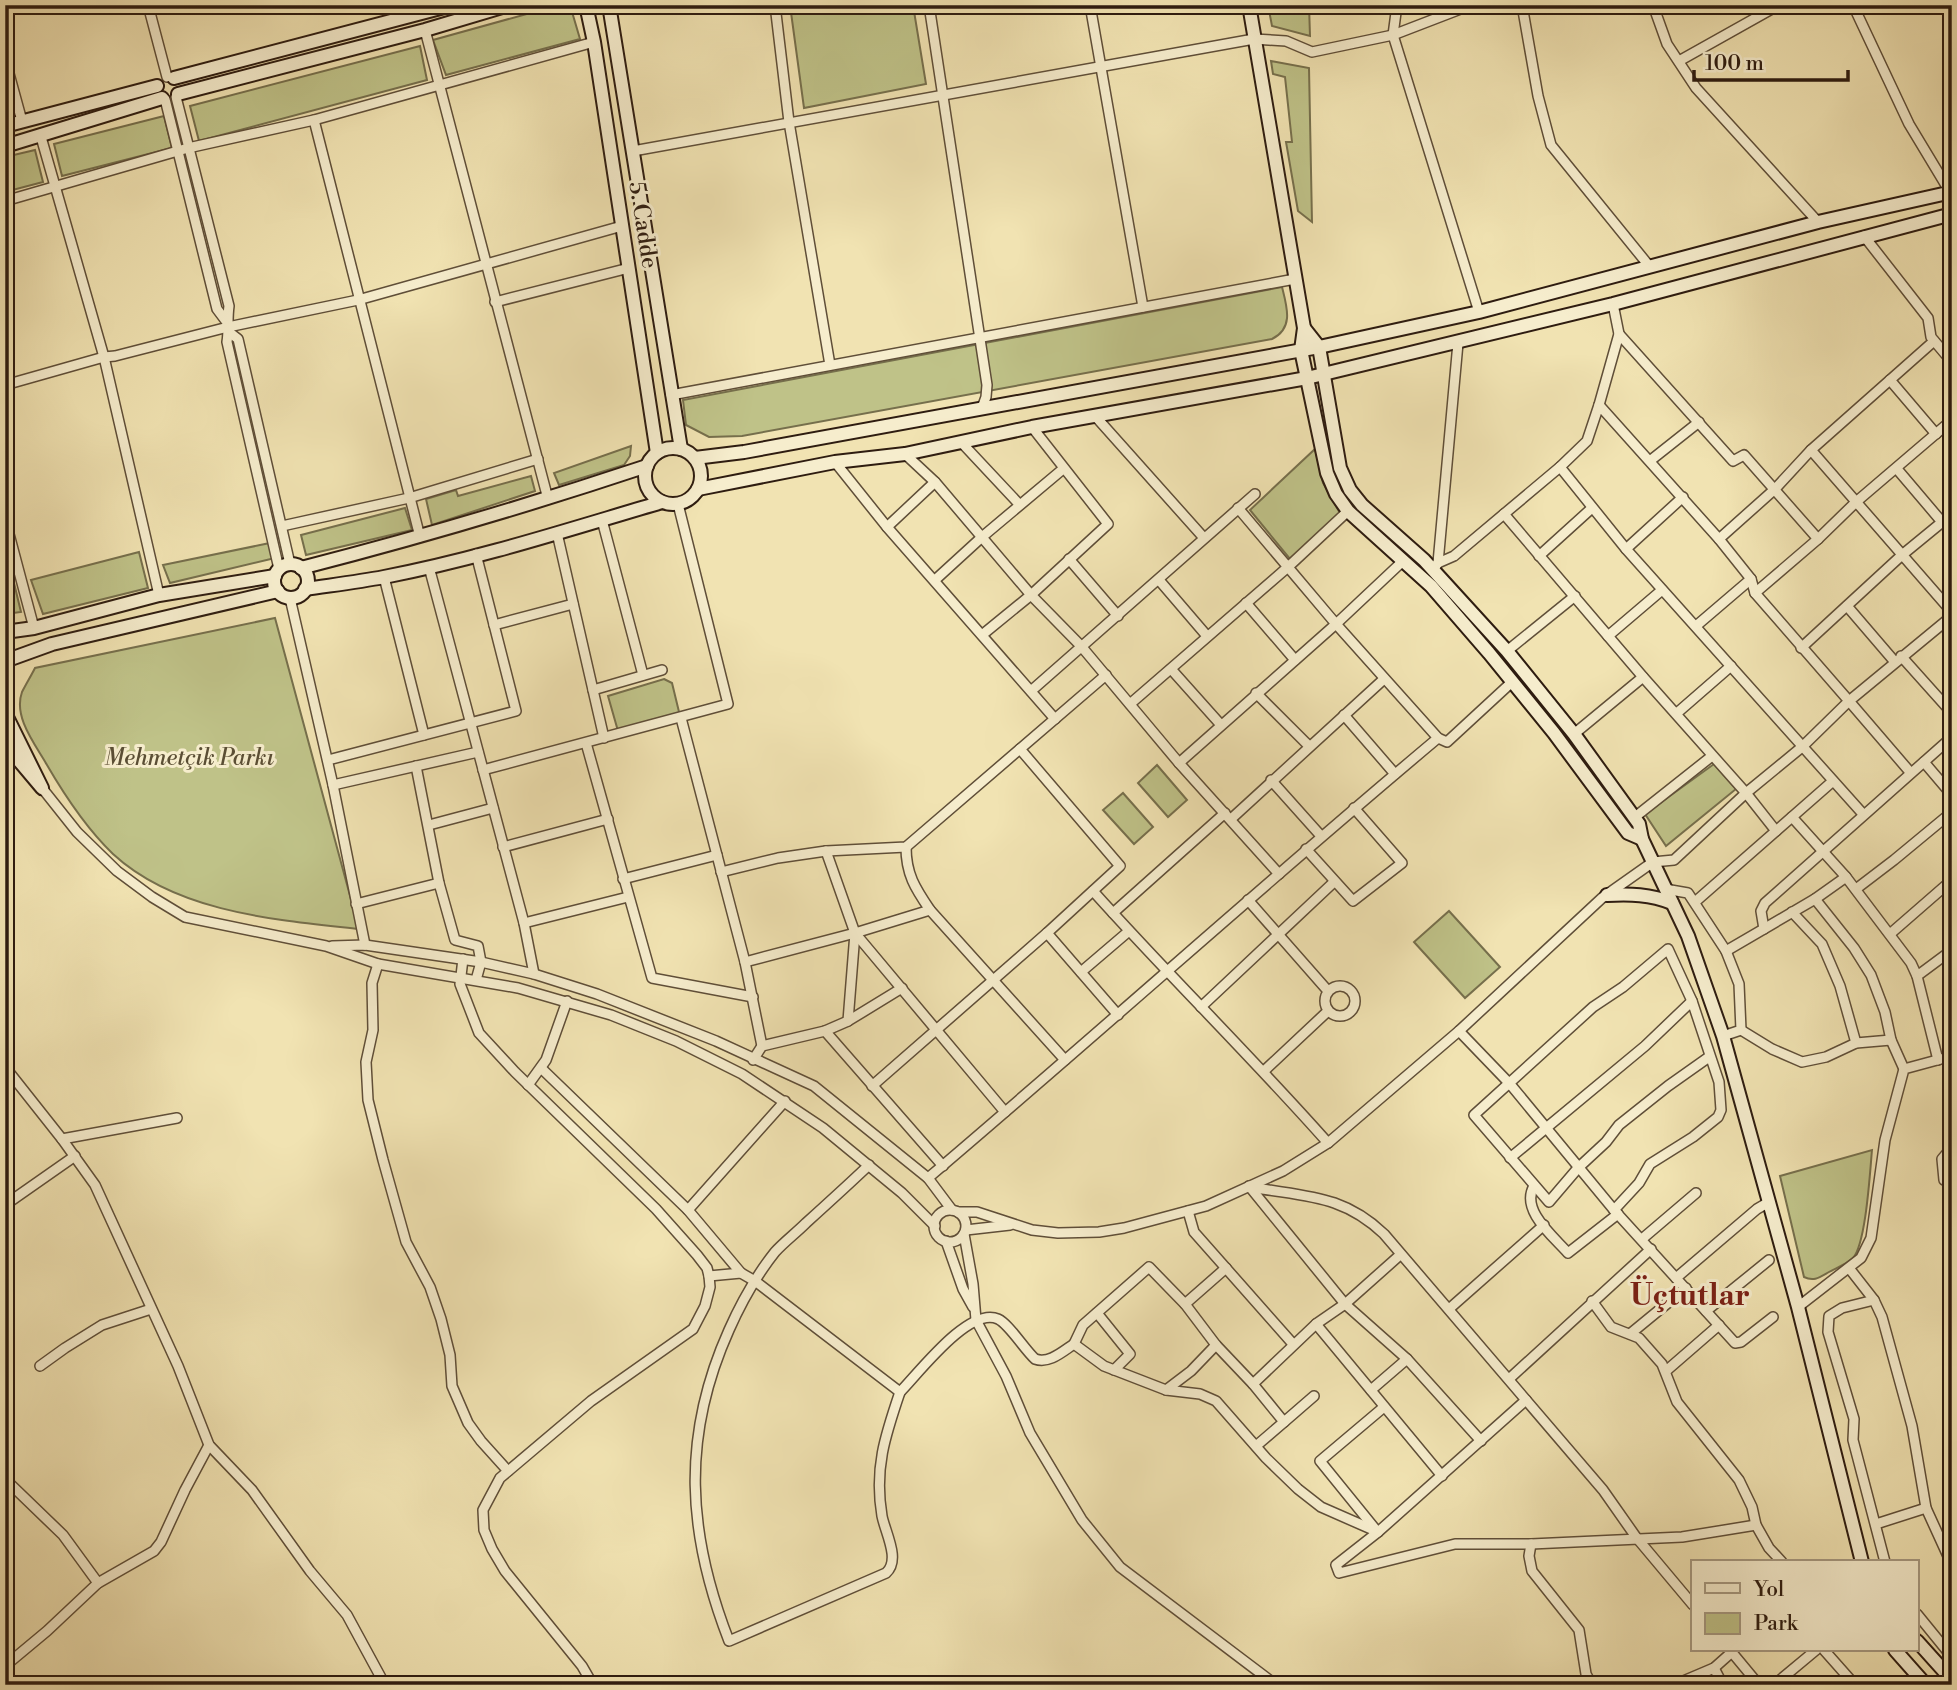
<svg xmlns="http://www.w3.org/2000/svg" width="1957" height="1690" font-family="'Libre Bodoni',serif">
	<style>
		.green { fill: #bfc288; stroke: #766f4c; stroke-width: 2 }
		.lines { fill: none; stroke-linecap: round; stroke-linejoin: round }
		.street-casing { stroke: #5f4e38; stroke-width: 12 }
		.secondary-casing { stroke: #2e1c10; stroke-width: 16 }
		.street { stroke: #f6edcd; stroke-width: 9 }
		.secondary { stroke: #f6edcd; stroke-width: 12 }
		.labels { text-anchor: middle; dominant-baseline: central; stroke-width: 6; stroke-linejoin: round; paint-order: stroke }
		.street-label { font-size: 23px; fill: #2e1c10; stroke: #f6edcd }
		.park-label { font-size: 23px; font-style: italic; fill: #5a4e34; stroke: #f6edcd }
		.district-label { font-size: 30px; font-weight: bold; fill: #7a1f14; stroke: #f6edcd }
	</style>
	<rect width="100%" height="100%" fill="#f1e3b2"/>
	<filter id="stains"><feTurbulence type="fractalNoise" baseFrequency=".00286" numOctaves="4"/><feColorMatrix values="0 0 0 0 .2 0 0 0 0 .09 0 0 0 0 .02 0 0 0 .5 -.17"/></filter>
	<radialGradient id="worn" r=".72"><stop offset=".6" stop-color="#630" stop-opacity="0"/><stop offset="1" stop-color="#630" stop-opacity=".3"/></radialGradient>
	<g class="green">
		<polygon points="559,5 570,5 580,39 446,75 433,40"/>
		<polygon points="790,5 913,5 926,84 804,108"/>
		<polygon points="1268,5 1309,5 1310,36 1272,26"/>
		<polygon points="420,46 427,80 199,141 190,106"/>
		<polygon points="1271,61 1309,68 1312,222 1298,211 1286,142 1292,142 1285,77 1273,74"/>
		<polygon points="164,116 172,148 62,176 54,144"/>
		<polygon points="35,150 43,182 5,192 5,157"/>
		<path d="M 1282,287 C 1287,307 1294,328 1272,339 L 742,436 L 709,437 L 686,425 L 683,400 Z"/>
		<polygon points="631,446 630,456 624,465 559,485 554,473"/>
		<polygon points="1315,449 1323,483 1341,515 1290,559 1250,510"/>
		<polygon points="531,476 535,491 432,525 426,499 456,490 458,496"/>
		<polygon points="405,508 412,530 306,555 301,535"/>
		<polygon points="270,543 275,558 170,583 163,565"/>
		<polygon points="5,546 21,612 5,614"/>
		<polygon points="139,552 148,588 43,614 31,580"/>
		<path d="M 275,618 L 359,929 C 277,920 177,913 113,854 C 87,829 65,796 47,765 C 35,744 13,717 22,692 C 26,684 31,676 35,668 Z"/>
		<polygon points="664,679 672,683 680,716 618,731 608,696"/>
		<polygon points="1714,764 1736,789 1666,846 1645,814"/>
		<polygon points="1157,765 1187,800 1168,817 1138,783"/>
		<polygon points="1123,793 1153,827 1134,844 1103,810"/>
		<polygon points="1449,911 1500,967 1465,998 1414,942"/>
		<path d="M 1872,1150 C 1870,1171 1866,1244 1853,1258 C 1847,1264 1836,1268 1829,1272 C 1820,1277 1814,1282 1804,1277 L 1780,1176 Z"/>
	</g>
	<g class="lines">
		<g class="street-casing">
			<g id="street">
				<polyline points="148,5 167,77"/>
				<polyline points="775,5 789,122 830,365"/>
				<polyline points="929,5 987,385 986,397 982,408"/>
				<polyline points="1090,5 1143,307"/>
				<polyline points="1397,5 1393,35 1479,312"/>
				<polyline points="1522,5 1538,96 1551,145 1650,267"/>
				<polyline points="1653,5 1667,44 1696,88 1818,222"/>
				<polyline points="1853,5 1909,124 1950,192"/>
				<polyline points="425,30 548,499"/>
				<polyline points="5,59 22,121"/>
				<polyline points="1679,61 1779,5"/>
				<path d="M 176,97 L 229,306 C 227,319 229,330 227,342 L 279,569"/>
				<polyline points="165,99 217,309 226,321"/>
				<polyline points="314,120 420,537"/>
				<polyline points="41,137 104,357 159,595"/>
				<polyline points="633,151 1254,39 1286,41 1312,52 1393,35 1471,5"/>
				<polyline points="5,201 188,148 314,120 594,42"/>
				<polyline points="1864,236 1928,318 1931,337 1952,362"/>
				<polyline points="495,302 629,268"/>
				<polyline points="229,332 238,339 290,564"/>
				<polyline points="1619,334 1733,461 1744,455 1818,539"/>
				<polyline points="1890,380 1936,434"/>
				<polyline points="5,385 104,357 115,356 228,327 358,300 622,226"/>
				<polyline points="671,395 1295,279"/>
				<polyline points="1599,405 1619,334 1613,304"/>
				<polyline points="1096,417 1204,538"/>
				<polyline points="961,442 1019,504"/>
				<polyline points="1811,450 1934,341"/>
				<polyline points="905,454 935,482 1031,595 1081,646 1179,763 1279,874"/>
				<polyline points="1651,460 1699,422"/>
				<polyline points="835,462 887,527 1055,719"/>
				<polyline points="1560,467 1626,549 1863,814"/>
				<polyline points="1897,469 1942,522"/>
				<polyline points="1238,508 1336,624 1438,738 1447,742 1512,682"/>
				<polyline points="1504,514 1643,677 1746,793 1776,831"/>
				<polyline points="5,519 34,628"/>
				<polyline points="602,520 643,675"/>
				<polyline points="282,526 409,498 538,459"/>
				<polyline points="887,527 935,482"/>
				<polyline points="557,533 604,738"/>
				<polyline points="1719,539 1775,489 1811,450 1952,612"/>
				<polyline points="1626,549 1683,497"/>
				<polyline points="1539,556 1592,508"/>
				<polyline points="1069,559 1118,616"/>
				<polyline points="1438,563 1458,343"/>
				<polyline points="429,567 524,923 534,974"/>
				<polyline points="384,577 424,735"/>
				<polyline points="935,580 982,537 1063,469"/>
				<polyline points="1159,580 1207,636"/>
				<polyline points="1755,593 1818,539 1856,502 1952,420"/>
				<polyline points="290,598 333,785 365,945"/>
				<polyline points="1246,603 1295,660"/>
				<polyline points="1847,606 1895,662"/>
				<polyline points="494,625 573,604"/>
				<polyline points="1696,626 1751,579"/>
				<polyline points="982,635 1031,595 1108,524 1032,427"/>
				<polyline points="1608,636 1662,590"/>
				<polyline points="1801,648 1902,555 1952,514"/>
				<polyline points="1507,651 1575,596"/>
				<polyline points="1901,656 1952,713"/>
				<polyline points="1171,669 1221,725"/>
				<polyline points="593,690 662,670"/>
				<polyline points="1031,691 1255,494"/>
				<polyline points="1256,693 1309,746"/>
				<polyline points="1130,704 1288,567 1348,511"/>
				<polyline points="1677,713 1731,666"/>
				<polyline points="1344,715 1395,774"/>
				<polyline points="681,718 745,962 762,1046"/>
				<polyline points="1574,734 1643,677"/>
				<polyline points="586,743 652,978 753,997"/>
				<polyline points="328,760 516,711 476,554"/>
				<polyline points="1924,762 1952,795"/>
				<polyline points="1179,763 1336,624 1403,561"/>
				<polyline points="416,766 439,883 455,940 478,946 481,962 476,980"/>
				<polyline points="483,770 728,704 678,504"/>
				<polyline points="1910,772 1849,701 1952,616"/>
				<polyline points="1271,780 1321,836"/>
				<polyline points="333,785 478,752"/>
				<polyline points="42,788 77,832 117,871 152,897 185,917 326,946 378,964 518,988 611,1015 676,1041 742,1074 823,1128 902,1193 935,1226"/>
				<polyline points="1635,817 1712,756"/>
				<polyline points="1792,817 1846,877 1911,963 1917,976 1938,1060"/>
				<polyline points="1231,819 1384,679"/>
				<polyline points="429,825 493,808"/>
				<polyline points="503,847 608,819"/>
				<path d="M 906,847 C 906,874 915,888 930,910 L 1065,1060"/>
				<polyline points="1306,849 1353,901 1402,863 1354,808"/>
				<polyline points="826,851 855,933 1005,1112"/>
				<polyline points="721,872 778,858 826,851 906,847 1106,675"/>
				<polyline points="623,879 717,855"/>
				<polyline points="1665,889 1688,893 1726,951 1739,984 1741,1030 1723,1036"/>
				<polyline points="1856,889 1894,860 1952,812"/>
				<path d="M 1093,891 C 1170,977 1252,1057 1328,1143"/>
				<polyline points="1815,899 1854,948 1871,975 1885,1012 1891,1040 1904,1069"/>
				<polyline points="1248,900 1328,991"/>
				<polyline points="1695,902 1833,781"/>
				<polyline points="356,904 439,883"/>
				<polyline points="1792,912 1822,944 1840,986 1856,1043"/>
				<polyline points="1113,913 1225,813"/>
				<polyline points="524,923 628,897"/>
				<polyline points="1764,929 1761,911 1765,903 1952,737"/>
				<polyline points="1047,933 1118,1015"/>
				<polyline points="1890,934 1952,880"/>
				<polyline points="332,946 365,945 481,962 534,974 597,994 716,1041 814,1086 928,1178 952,1210"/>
				<polyline points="1726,951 1815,899 1846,877"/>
				<polyline points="463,959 460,984 479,1033 515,1072 656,1209 697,1255 707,1268 709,1276 710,1287 705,1306 693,1329 591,1401 500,1478 483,1510 484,1530 492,1549 505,1571 582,1666 593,1685"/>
				<polyline points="745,962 855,933 930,910"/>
				<polyline points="378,964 372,983 373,1030 366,1062 368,1100 383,1160 406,1242 430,1287 441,1319 450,1355 452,1386 468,1423 481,1441 508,1471"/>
				<polyline points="1081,972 1129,931"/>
				<polyline points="1917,976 1952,950"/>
				<circle cx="1340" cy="1001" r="15"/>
				<polyline points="1201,1007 1334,882"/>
				<polyline points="848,1021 855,933"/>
				<polyline points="1741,1030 1772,1049 1802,1062 1826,1057 1856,1043 1891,1040"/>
				<polyline points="825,1031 943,1166"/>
				<polyline points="1459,1031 1510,1084 1614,1210 1735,1343 1741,1342 1773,1317"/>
				<polyline points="753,1060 762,1046 825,1031 848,1021 902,988"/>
				<polyline points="5,1067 62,1139 95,1185 178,1366 209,1445 252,1490 310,1571 347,1615 385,1685"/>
				<polyline points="541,1068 688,1210 741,1273"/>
				<polyline points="1264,1071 1328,1011"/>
				<polyline points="528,1085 546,1060 567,1001"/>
				<polyline points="872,1086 1047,933 1120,866 1020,749"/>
				<polyline points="62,1139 177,1118"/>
				<polyline points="1510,1158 1645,1046 1692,1001"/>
				<path d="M 869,1165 C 848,1185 827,1204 806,1223 C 796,1233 784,1242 775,1252 C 756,1276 741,1303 729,1330 C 681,1437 687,1533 729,1641 L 886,1573 C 901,1560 885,1532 882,1516 C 874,1469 885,1436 900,1392"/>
				<path d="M 928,1178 C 1099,1033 1266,882 1438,738"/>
				<polyline points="1944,1180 1942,1159 1952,1147"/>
				<polyline points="1249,1186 1345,1304 1407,1359 1481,1441"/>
				<path d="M 1534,1186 C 1520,1210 1553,1236 1568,1253 L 1618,1214"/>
				<path d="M 1251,1187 C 1305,1197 1342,1194 1384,1234 L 1603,1490 L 1636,1537 L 1693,1605"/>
				<polyline points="5,1205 75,1156"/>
				<polyline points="688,1210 785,1101"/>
				<polyline points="1614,1210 1639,1183 1650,1164 1693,1137 1718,1117 1721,1110 1719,1082 1692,1001 1668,949 1623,987 1593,1007 1474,1115 1549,1202 1578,1168 1606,1142 1619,1125 1668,1086 1709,1057"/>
				<circle cx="950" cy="1226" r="16"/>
				<polyline points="1188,1211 1194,1232 1293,1344"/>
				<polyline points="958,1212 977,1212 1032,1230 1058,1233 1099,1232 1124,1228 1206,1206 1283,1171 1328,1143 1459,1031 1602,898 1653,862 1674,860 1746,793 1802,747 1849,701 1755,593 1751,579 1719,539 1599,405 1587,441 1560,467 1454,556 1438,563 1433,569"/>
				<polyline points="966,1230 1010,1225"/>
				<polyline points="964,1234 973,1284 976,1320 1006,1376 1030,1433 1082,1520 1120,1567 1276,1685"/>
				<polyline points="1642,1239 1696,1193"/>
				<polyline points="946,1241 963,1289 973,1307"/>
				<polyline points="1849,1268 1874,1300 1882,1317 1912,1426 1926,1508 1952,1565"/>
				<path d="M 709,1276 L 741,1273 L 755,1281 L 900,1392 C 918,1374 969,1306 998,1319 C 1009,1324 1024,1349 1035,1359 C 1049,1364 1062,1352 1074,1344 L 1104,1366 L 1166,1390 L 1191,1371 L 1216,1345"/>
				<polyline points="1676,1278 1757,1209 1769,1202"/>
				<polyline points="1874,1300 1842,1308 1829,1316 1828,1332 1854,1419 1853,1440 1885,1562"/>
				<polyline points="1592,1301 1611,1327 1639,1338 1662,1364 1677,1402 1739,1480 1752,1507 1756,1525 1769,1548 1782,1562"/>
				<polyline points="1185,1304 1226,1268"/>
				<polyline points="1798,1307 1861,1258 1871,1238 1885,1140 1904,1069 1952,1056"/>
				<polyline points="1449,1309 1544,1225"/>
				<polyline points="1706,1311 1769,1260"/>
				<polyline points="1097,1313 1130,1354 1114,1370"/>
				<polyline points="1316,1324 1442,1476"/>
				<polyline points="1630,1334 1686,1288"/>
				<polyline points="1074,1344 1083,1325 1149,1267 1185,1304 1216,1345 1253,1384 1284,1422 1314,1396"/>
				<polyline points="40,1366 65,1348 102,1325 151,1309"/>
				<polyline points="1666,1371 1719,1325"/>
				<polyline points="1509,1379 1651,1249"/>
				<polyline points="1253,1384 1316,1324 1345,1304 1400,1255"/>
				<polyline points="1166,1390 1200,1394 1216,1401 1266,1458 1298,1489 1321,1507 1378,1532"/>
				<polyline points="1371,1390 1407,1359"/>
				<polyline points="1526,1400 1378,1532 1336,1565 1339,1573 1455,1544 1531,1544 1682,1537 1756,1525"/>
				<polyline points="1256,1446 1284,1422"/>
				<polyline points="5,1479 63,1535 98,1583"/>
				<polyline points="1876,1524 1926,1508"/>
				<polyline points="1376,1530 1320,1461 1384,1407"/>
				<polyline points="1531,1544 1529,1556 1532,1571 1579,1630 1586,1674 1592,1685"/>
				<polyline points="1917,1614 1952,1657"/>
				<polyline points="1730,1650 1759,1685"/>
				<polyline points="1824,1650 1855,1685"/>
				<polyline points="5,1666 47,1631 98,1583 154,1551 161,1542 185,1490 209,1445"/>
				<polyline points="1714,1668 1723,1685"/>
				<polyline points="1674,1685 1714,1668 1732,1652"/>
				<polyline points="1774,1685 1816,1650"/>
			</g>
		</g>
		<g class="secondary-casing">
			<g id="secondary">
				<polyline points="586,5 594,42 657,453"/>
				<polyline points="609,5 681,449"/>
				<polyline points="1249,5 1304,328 1301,350 1327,473 1336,494 1348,511 1431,586 1489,653 1554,733 1628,833 1642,839"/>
				<polyline points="174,78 452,5"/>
				<polyline points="178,94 425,30 509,5"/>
				<polyline points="5,126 157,86"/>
				<polyline points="5,146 162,98"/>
				<polyline points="1304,328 1319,347 1340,468 1350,490 1362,505 1424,560 1507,651 1574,734 1639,824 1642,839 1688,936 1723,1036 1798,1307 1862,1562"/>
				<circle cx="673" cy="476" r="28"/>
				<polyline points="695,458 744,452 1319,347 1479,312 1818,222 1952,192"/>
				<polyline points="698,489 835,462 905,454 1032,427 1307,378 1613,304 1952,214"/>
				<circle cx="291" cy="581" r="17"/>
				<path d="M 301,568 C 418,538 533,504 647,466"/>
				<path d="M 305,589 C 332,585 358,582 384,577 C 478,559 570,529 662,502"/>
				<polyline points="5,632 34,628 159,595 275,576"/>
				<polyline points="5,661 52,644 278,591"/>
				<polyline points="5,713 42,788 5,744"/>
				<path d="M 1607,895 C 1630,894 1650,894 1672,903"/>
				<polyline points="1917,1641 1952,1680"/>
				<polyline points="1895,1650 1926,1685"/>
			</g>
		</g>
		<use href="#street" class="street"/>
		<use href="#secondary" class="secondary"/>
	</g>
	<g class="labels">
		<g class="street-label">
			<text transform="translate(643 225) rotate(81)">5. Cadde</text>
		</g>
		<g class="park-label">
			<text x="189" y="758">Mehmetçik Parkı</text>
		</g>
		<g class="district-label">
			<text x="1690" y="1296">Üçtutlar</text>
		</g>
	</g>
	<rect width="1957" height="1690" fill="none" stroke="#f1e3b2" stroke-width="28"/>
	<rect x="7" y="7" width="1943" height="1676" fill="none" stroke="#2e1c10" stroke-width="3.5"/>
	<rect x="14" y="14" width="1929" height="1662" fill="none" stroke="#2e1c10" stroke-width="2"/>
	<rect x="1691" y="1560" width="228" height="91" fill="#f6edcd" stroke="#a69981" stroke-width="2"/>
	<rect x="1705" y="1583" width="35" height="10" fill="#f6edcd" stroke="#a69981" stroke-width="2"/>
	<text x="1754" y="1596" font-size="21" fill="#2e1c10">Yol</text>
	<rect x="1705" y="1613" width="35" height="21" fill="#bfc288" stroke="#a69981" stroke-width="2"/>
	<text x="1754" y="1630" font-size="21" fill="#2e1c10">Park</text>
	<path d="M1694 70v10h154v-10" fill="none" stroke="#2e1c10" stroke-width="3.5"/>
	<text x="1705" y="70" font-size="21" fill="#2e1c10" stroke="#f6edcd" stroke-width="5" paint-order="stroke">100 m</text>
	<rect width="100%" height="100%" filter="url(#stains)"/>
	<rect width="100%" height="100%" fill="url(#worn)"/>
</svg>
